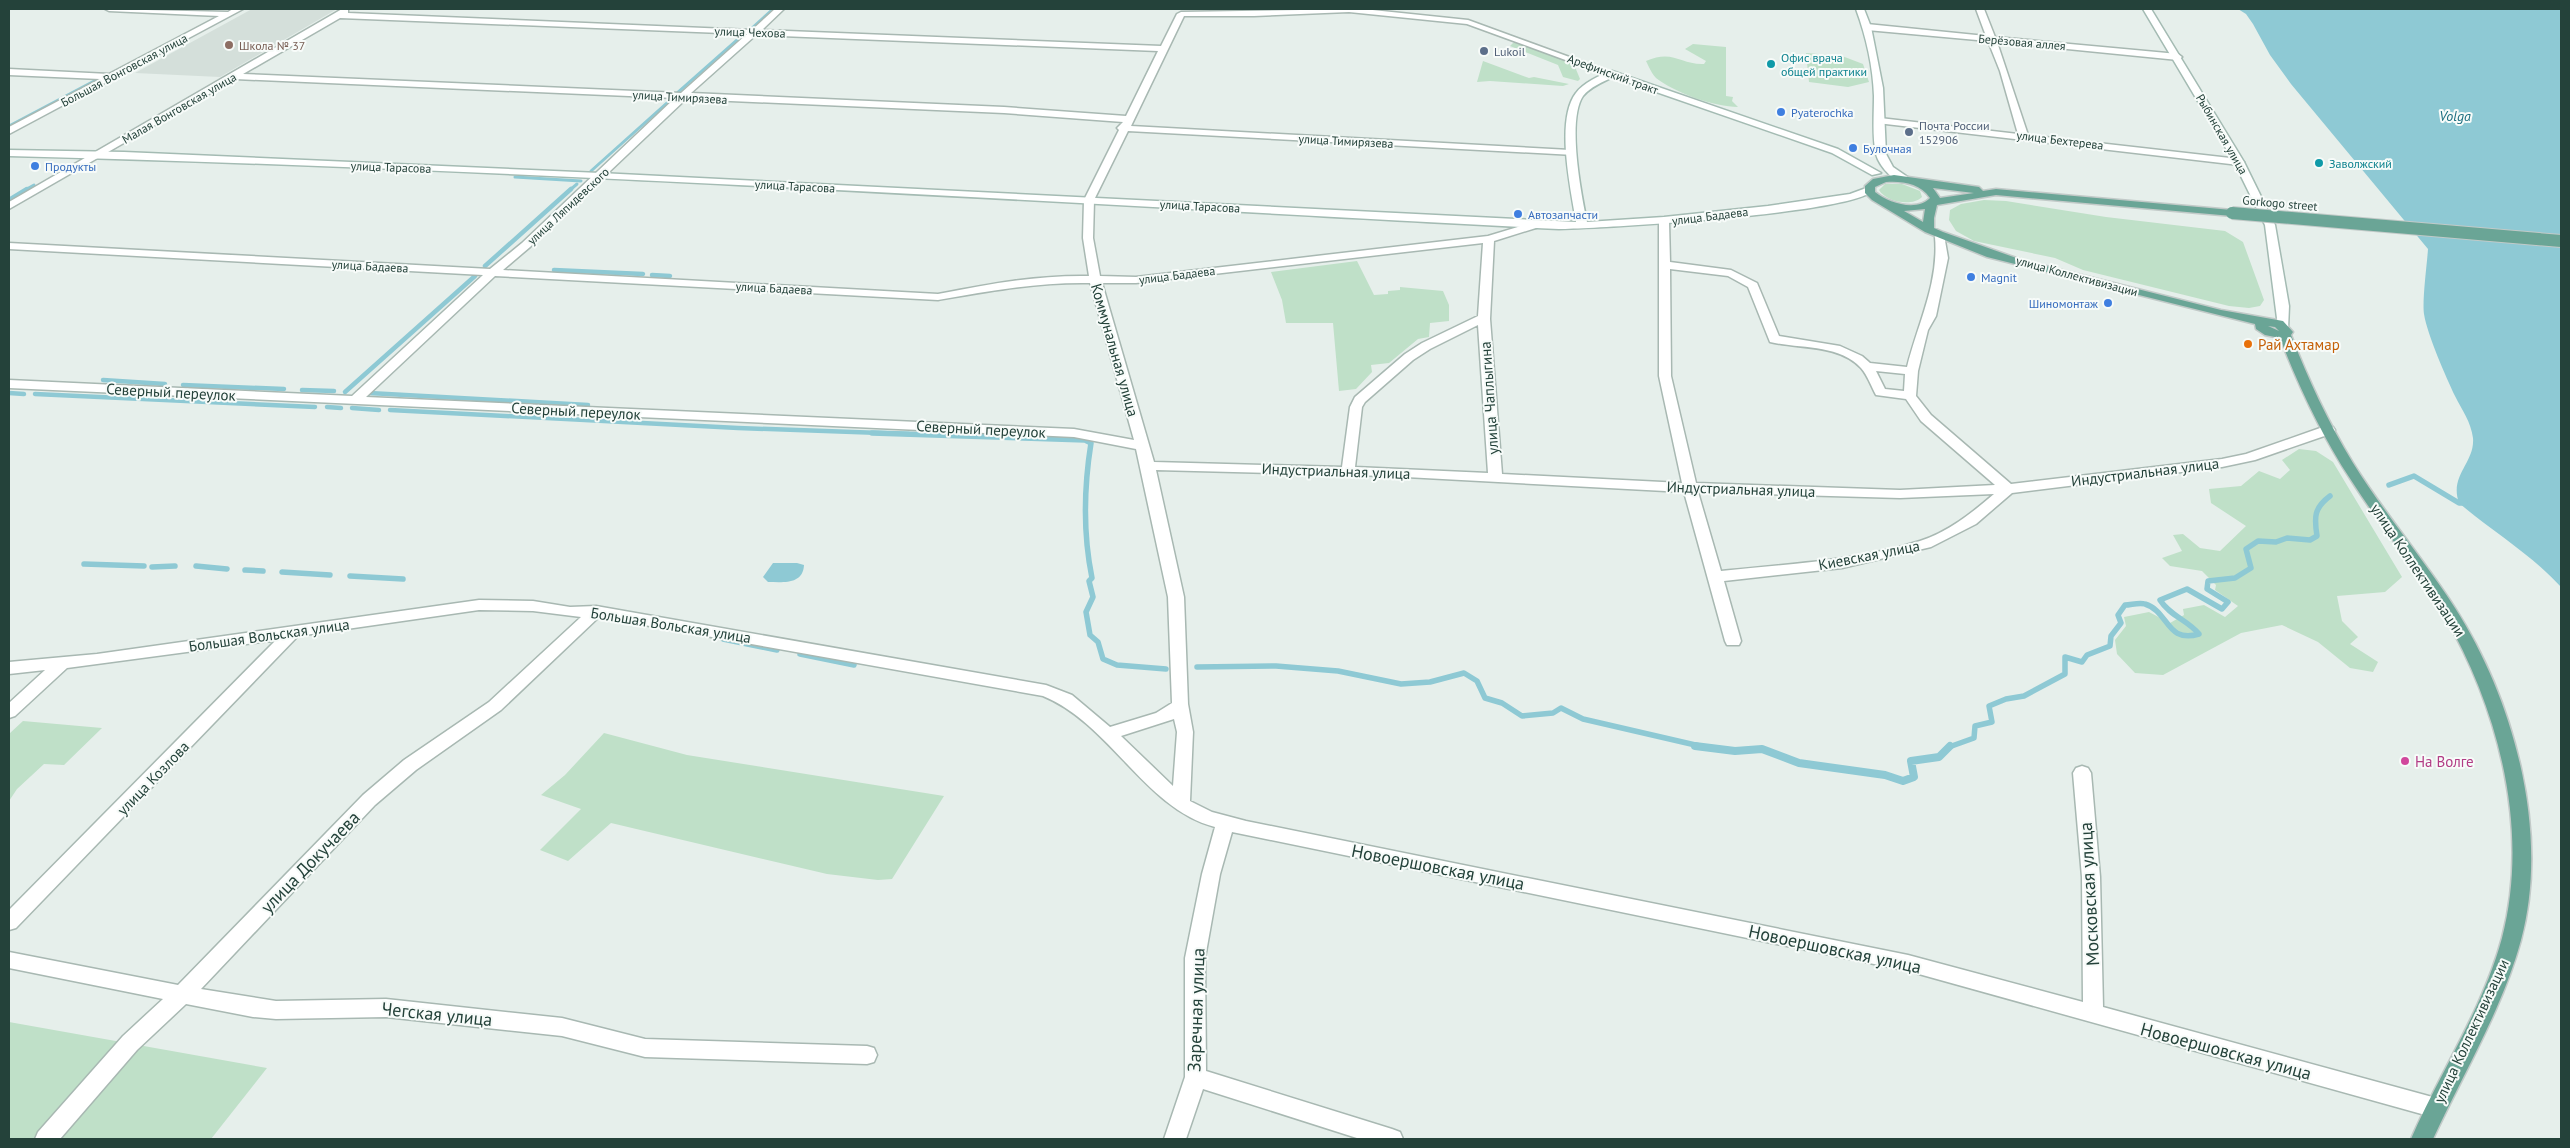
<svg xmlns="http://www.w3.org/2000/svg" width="2570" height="1148" font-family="'PT Sans',sans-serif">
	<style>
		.built { fill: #d4dfda }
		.green { fill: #bfe0c8 }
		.water { fill: #8ec9d4 }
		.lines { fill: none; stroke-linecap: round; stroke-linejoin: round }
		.stream-far3 { stroke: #8ec9d4; stroke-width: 3 }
		.stream-far2 { stroke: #8ec9d4; stroke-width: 4.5 }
		.stream-far1 { stroke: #8ec9d4; stroke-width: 5.5 }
		.stream { stroke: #8ec9d4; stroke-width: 8 }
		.street-casing { stroke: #a8b8b2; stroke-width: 3 }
		.secondary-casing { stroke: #a4bbb3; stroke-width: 3 }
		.primary-casing { stroke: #c2cac8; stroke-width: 3 }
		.street { fill: #fff; fill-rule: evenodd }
		.secondary { fill: #fff; fill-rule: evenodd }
		.primary { fill: #6aa596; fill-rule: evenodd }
		.primary-bridge-casing { stroke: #c2cac8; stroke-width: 14; stroke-linecap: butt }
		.primary-bridge { stroke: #6aa596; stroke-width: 12 }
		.education-dot { fill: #8d6e63; stroke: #f7fbf9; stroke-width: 2 }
		.service-dot { fill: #5c6f8a; stroke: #f7fbf9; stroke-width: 2 }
		.culture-dot { fill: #0f9aa8; stroke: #f7fbf9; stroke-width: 2 }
		.shop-dot { fill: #3f7fe0; stroke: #f7fbf9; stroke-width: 2 }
		.food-dot { fill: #e8710a; stroke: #f7fbf9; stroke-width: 2 }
		.hotel-dot { fill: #d1479c; stroke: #f7fbf9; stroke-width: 2 }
		.labels { text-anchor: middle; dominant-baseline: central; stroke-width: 4; stroke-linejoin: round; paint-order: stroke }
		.far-street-label { font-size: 12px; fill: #24423a; stroke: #f7fbf9 }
		.far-education-label { font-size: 12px; fill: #785e54; stroke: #f7fbf9; text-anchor: start }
		.far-service-label { font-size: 12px; fill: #4e5e75; stroke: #f7fbf9; text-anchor: start }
		.far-culture-label { font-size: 12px; fill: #0d838f; stroke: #f7fbf9; text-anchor: start }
		.far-shop-label { font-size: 12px; fill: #366cbe; stroke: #f7fbf9; text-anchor: start }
		.far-water-label { font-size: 14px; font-style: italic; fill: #1c6f80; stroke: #f7fbf9 }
		.food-label { font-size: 15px; fill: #c56008; stroke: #f7fbf9; text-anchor: start }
		.street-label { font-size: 15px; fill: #24423a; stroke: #f7fbf9 }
		.hotel-label { font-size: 15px; fill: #b23c85; stroke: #f7fbf9; text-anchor: start }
		.near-street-label { font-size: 18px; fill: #24423a; stroke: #f7fbf9 }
	</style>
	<rect width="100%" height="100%" fill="#e6efeb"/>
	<polygon class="built" points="252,9 337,9 220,77 135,73"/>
	<g class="green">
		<polygon points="1520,42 1573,62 1580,79 1578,81 1563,77 1558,65 1510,46 1513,43"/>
		<path d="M 1693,44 L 1726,47 L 1726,96 L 1733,97 L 1732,101 L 1738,107 C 1715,107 1675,93 1656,78 C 1652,74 1649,67 1646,61 C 1673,49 1681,65 1704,64 L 1706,61 L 1685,49 Z"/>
		<polygon points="1806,53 1842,56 1863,64 1869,82 1848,87 1809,82"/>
		<polygon points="1483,61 1529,78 1534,77 1569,84 1563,86 1490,81 1477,82"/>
		<path d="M 1885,184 L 1902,184 L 1920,191 L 1922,197 C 1912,207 1886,202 1879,190 Z"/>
		<polygon points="1984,200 2006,201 2106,217 2225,231 2243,242 2264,300 2260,306 2249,308 2229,306 2083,270 2055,258 1974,241 1956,231 1949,220 1950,210 1961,204"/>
		<polygon points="1357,261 1374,295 1388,294 1388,291 1400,290 1400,287 1443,291 1449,305 1449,321 1430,323 1429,337 1418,339 1389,363 1371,365 1372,372 1356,389 1339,391 1333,323 1286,323 1282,300 1271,272"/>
		<polygon points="2299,449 2316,451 2333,462 2402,577 2385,592 2337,596 2342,621 2358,637 2350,644 2378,662 2373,672 2350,668 2318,642 2282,625 2241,633 2163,675 2135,673 2117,654 2115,640 2126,626 2124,617 2149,612 2170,623 2184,615 2183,609 2204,605 2225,617 2238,606 2215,590 2216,585 2202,571 2170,566 2162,558 2182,551 2173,535 2183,534 2200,548 2220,551 2246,526 2211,503 2209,489 2241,486 2259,471 2280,479 2290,470 2282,460"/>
		<polygon points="23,721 102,728 64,765 44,764 17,789 9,801 9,734"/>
		<polygon points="604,733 687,755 944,796 892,879 878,880 827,874 611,823 568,861 540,850 581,809 541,795 565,775"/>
		<polygon points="9,1022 267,1068 211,1139 9,1139"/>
	</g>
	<g class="water">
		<path d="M 2238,9 L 2561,9 L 2561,587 C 2531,554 2493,532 2459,503 C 2449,475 2475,463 2473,438 C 2471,422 2462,410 2455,396 C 2446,377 2427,334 2424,314 C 2422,301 2427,264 2428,249 L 2291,84 L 2270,55 L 2253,24 L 2246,14 Z"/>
		<path d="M 773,563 L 797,563 L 804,565 C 803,585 783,582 768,582 L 763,577 Z"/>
	</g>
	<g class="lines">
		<g class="stream-far3">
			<polyline points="751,29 773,9"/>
			<polyline points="677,93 738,39"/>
			<polyline points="9,126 98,79"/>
			<polyline points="591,171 668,102"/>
			<polyline points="515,177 581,181"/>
			<polyline points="25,190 34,185"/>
			<polyline points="570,190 577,184"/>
		</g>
		<g class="stream-far2">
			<polyline points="9,200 27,189"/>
			<polyline points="485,266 571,189"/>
			<polyline points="554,270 643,274"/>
			<polyline points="652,275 670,276"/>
			<polyline points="103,380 165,384"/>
			<polyline points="183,385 284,389"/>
			<polyline points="302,390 334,391"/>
			<polyline points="345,392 475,276"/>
			<polyline points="9,393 24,394"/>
			<polyline points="369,393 588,405"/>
			<polyline points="35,394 315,407"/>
			<polyline points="327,407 341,408"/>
			<polyline points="352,408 379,410"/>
			<polyline points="390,410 738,428 909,434"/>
		</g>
		<g class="stream-far1">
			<path d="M 872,433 L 1085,440 L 1091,443 C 1084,487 1083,534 1092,578 L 1089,581 L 1093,597 L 1086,612 L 1090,635 L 1098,642 L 1103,659 L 1117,665 L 1166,669"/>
			<polyline points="2389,485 2414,476 2459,503 2465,503"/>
			<polyline points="84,564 144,566"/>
			<polyline points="196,566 227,569"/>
			<polyline points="152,567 175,566"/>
			<polyline points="245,570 263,571"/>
			<polyline points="282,572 330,575"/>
			<polyline points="350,576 403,579"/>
			<polyline points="723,639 777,650"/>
			<polyline points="800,654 854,665"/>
			<polyline points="1197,667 1276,666 1338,671 1401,684 1430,682 1464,673 1477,681 1485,698 1502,703 1522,716 1553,713 1561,708 1583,719 1704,747"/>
			<path d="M 1949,747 L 1974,738 L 1975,726 L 1992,722 L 1989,706 L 2006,699 L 2024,696 L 2065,674 L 2065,657 L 2082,662 L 2087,655 L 2110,646 L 2111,636 L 2121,623 L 2118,615 L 2125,605 C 2131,605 2139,602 2145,604 C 2169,611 2166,644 2199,634 C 2188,620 2170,616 2160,600 L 2187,589 L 2222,609 L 2228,602 L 2207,589 L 2208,581 L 2235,578 L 2251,568 L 2246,549 L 2258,541 L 2276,542 L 2287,538 L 2310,540 L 2317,536 C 2314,517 2314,508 2330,496"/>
		</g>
		<polyline class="stream" points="1695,746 1735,751 1762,749 1799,763 1885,775 1903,781 1914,777 1911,761 1939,757 1950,746"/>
		<g class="street-casing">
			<g id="street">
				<polygon points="105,9 228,12 233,9 243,9 9,134 9,127 100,79 9,75 9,69 109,74 219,16 109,11"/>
				<path d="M 342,9 L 348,9 L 348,13 L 752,30 L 775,9 L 784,9 L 762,30 L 1161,46 L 1177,14 L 1181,12 L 1363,9 L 1468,20 L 1616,74 L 1609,76 L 1467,24 L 1349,12 L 1254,16 L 1184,16 L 1131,126 L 1570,150 L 1575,153 L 1574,155 L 1128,131 L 1094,200 L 1093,238 L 1100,276 L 1136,277 L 1488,236 L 1531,223 L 1539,223 L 1539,227 L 1494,241 L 1490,319 L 1502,474 L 1682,483 L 1659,376 L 1659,222 L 1664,219 L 1669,222 L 1670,262 L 1731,270 L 1757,283 L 1779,336 L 1840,346 L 1862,356 L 1870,363 L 1907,367 C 1918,323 1939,283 1935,237 L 1936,235 L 1944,235 L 1948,258 L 1936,316 L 1928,330 L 1918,371 L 1916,396 L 1931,415 L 2011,484 L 2222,459 L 2246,454 L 2323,427 L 2333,427 L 2335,430 L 2333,433 L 2255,460 L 2222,467 L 2012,493 L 1976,524 L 1931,547 L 1842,568 L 1724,581 L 1741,641 L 1739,645 L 1727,645 L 1725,641 L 1684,492 L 1387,476 L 1156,470 L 1184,597 L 1188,704 L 1193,732 L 1190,801 L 1212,812 L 1246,821 L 1908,955 L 2083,1002 L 2082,877 L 2073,773 L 2076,768 L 2082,766 L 2088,768 L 2091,773 L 2100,877 L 2103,1007 L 2436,1098 L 2444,1101 L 2447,1108 L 2444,1115 L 2436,1118 L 1908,971 L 1232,832 L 1220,874 L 1205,958 L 1206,1071 L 1392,1129 L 1400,1132 L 1403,1139 L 1360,1139 L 1203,1089 L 1186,1139 L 1164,1139 L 1185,1077 L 1185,958 L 1202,874 L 1215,827 C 1145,809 1111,724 1043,696 L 599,617 L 501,710 L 416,770 L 375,805 L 201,989 L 276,1001 L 386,999 L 562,1018 L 645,1039 L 867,1046 L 874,1048 L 877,1055 L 874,1062 L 867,1064 L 645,1057 L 562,1036 L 386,1017 L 276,1019 L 253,1017 L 186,1004 L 137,1050 L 60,1139 L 35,1139 L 38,1132 L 123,1036 L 163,999 L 9,968 L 9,952 L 178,985 L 363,795 L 404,760 L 489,702 L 581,617 L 533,611 L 479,610 L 298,636 L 16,928 L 9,930 L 9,910 L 276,640 L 67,668 L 15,716 L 9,718 L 9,703 L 45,670 L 9,674 L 9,662 L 97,654 L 479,600 L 533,601 L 570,607 L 596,606 L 1046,685 L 1072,695 L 1110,727 L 1156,713 L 1172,703 L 1168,597 L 1136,449 L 1074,437 L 9,388 L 9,380 L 352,396 L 483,275 L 9,249 L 9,243 L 490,269 L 522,243 L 675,98 L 235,79 L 9,209 L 9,202 ZM 340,18 L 747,34 L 681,93 L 243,74 ZM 756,35 L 1158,51 L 1126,116 L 1004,107 L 691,93 ZM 686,99 L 1004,113 L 1123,122 L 1117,128 L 1119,130 L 1084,200 L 1083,238 L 1089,276 C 1037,275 988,284 938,294 L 503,270 L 530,247 ZM 1483,243 L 1478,316 L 1422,343 L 1405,354 L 1355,397 L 1350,407 L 1342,467 L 1154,462 L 1102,283 L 1136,283 ZM 1670,269 L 1728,276 L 1748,287 L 1770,342 C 1799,349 1839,344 1861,368 C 1868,376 1871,386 1876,395 L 1906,399 L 1921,421 L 1995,485 L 1900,490 L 1696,483 L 1671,376 ZM 495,276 L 938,300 C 989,291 1038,282 1090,283 L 1134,440 L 1074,429 L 366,397 ZM 1478,325 L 1488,473 L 1355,467 L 1362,407 L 1365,402 L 1413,360 L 1430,349 ZM 1876,371 L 1905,374 L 1904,391 L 1885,389 ZM 1698,492 L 1900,498 L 1994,494 C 1972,513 1948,532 1920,541 C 1856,561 1787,564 1721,571 ZM 1174,719 L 1177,732 L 1173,786 L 1121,736 Z"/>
				<polygon points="1976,9 1984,9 1995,37 2178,54 2182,57 2178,60 1997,42 2028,135 2239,159 2244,162 2239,165 1877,123 1875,121 1880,118 2018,134 2000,71 1988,41 1867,30 1863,27 1867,24 1986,36"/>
			</g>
		</g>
		<g class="secondary-casing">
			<g id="secondary">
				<path d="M 1856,9 L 1864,9 L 1871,27 L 1883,88 L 1886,154 L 1893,167 L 1909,178 L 1909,182 C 1895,185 1879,166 1876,154 C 1872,138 1874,113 1874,96 C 1873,67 1866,36 1856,9 Z"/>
				<polygon points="2143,9 2151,9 2244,162 2275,225 2289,306 2288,329 2284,330 2278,326 2265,225 2234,162"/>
				<path d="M 1612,71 L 1838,149 L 1881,173 L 1872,175 L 1832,153 L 1613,77 C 1603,82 1590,87 1583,96 C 1567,120 1581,193 1587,222 L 1664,217 L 1768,206 L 1850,194 L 1869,187 L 1874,190 C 1851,214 1605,228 1559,229 C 1043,202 526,169 9,156 L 9,150 L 124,152 L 600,173 L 1576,222 C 1571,190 1555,120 1576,93 C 1583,83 1600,75 1612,71 Z"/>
			</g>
		</g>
		<g class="primary-casing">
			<path id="primary" d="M 1894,175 L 1979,187 L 1983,191 L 1996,189 L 2232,210 L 2237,213 L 2232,216 L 1996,195 L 1937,205 L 1934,218 L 1934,228 L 1943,232 L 2022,260 L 2221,310 L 2283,321 L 2293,332 L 2291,335 C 2308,379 2328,422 2353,463 C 2384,513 2423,558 2455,608 C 2514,700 2550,833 2521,940 C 2502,1010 2463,1074 2433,1139 L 2411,1139 C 2440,1072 2483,1009 2502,938 C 2530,830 2499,710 2444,615 C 2416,568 2380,526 2351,480 C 2322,436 2299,387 2280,338 L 2265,335 L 2256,329 L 2255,324 L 1987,257 L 1925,232 L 1872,200 L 1865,193 L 1865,186 L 1873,179 ZM 1886,182 C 1902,181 1920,183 1930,198 C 1917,212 1888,203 1875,192 L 1875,187 ZM 1933,188 L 1974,193 L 1940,198 ZM 1925,209 L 1923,222 L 1904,211 ZM 2268,326 L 2275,327 L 2279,331 Z"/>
		</g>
		<use href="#street" class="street"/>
		<use href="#secondary" class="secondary"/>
		<use href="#primary" class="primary"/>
		<g class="primary-bridge-casing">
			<polyline id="primary-bridge" points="2232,213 2561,241"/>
		</g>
		<use href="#primary-bridge" class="primary-bridge"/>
	</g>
	<circle class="education-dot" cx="229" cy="45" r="5"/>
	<g class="service-dot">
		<circle cx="1484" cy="51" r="5"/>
		<circle cx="1909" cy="132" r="5"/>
	</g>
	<g class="culture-dot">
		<circle cx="1771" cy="64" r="5"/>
		<circle cx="2319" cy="163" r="5"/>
	</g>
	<g class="shop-dot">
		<circle cx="1781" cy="112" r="5"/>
		<circle cx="1853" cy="148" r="5"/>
		<circle cx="35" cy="166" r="5"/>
		<circle cx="1518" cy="214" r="5"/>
		<circle cx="1971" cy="277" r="5"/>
		<circle cx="2108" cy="303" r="5"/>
	</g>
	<circle class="food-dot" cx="2248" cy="344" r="5"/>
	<circle class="hotel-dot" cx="2405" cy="761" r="5"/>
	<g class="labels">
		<g class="far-street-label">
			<text transform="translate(750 32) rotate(2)">улица Чехова</text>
			<text transform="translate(2022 42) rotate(5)">Берёзовая аллея</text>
			<text transform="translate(124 70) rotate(-28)">Большая Вонговская улица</text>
			<text transform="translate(1613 74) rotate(20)">Арефинский тракт</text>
			<text transform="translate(680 97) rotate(3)">улица Тимирязева</text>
			<text transform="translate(179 108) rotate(-30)">Малая Вонговская улица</text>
			<text transform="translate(2222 134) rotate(60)">Рыбинская улица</text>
			<text transform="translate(2060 140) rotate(7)">улица Бехтерева</text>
			<text transform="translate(1346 141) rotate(3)">улица Тимирязева</text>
			<text transform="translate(391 167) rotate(2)">улица Тарасова</text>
			<text transform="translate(795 186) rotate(3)">улица Тарасова</text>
			<text transform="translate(2280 203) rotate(5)">Gorkogo street</text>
			<text transform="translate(568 206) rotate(-43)">улица Ляпидевского</text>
			<text transform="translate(1200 206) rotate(3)">улица Тарасова</text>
			<text transform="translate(1710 216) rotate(-7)">улица Бадаева</text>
			<text transform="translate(370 266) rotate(3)">улица Бадаева</text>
			<text transform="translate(1177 275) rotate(-7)">улица Бадаева</text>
			<text transform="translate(2077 276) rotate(15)">улица Коллективизации</text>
			<text transform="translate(774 288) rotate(3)">улица Бадаева</text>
		</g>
		<g class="far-education-label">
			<text x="239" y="45">Школа № 37</text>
		</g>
		<g class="far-service-label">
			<text x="1494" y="51">Lukoil</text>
			<text x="1919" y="125">Почта России<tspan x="1919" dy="14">152906</tspan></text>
		</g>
		<g class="far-culture-label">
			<text x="1781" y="57">Офис врача<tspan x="1781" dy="14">общей практики</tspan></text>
			<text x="2329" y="163">Заволжский</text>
		</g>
		<g class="far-shop-label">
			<text x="1791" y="112">Pyaterochka</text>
			<text x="1863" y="148">Булочная</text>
			<text x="45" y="166">Продукты</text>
			<text x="1528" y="214">Автозапчасти</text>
			<text x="1981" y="277">Magnit</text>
			<text x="2098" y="303" text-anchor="end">Шиномонтаж</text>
		</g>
		<g class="far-water-label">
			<text x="2455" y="116">Volga</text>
		</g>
		<g class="food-label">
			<text x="2258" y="344">Рай Ахтамар</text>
		</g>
		<g class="street-label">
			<text transform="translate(1115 350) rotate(74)">Коммунальная улица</text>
			<text transform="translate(171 392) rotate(3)">Северный переулок</text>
			<text transform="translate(1489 398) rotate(-94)">улица Чаплыгина</text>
			<text transform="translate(576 411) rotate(3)">Северный переулок</text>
			<text transform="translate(981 429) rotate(3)">Северный переулок</text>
			<text transform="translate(1336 471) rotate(2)">Индустриальная улица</text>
			<text transform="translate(2145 472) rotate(-7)">Индустриальная улица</text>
			<text transform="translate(1741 489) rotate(2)">Индустриальная улица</text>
			<text transform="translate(1869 555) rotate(-11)">Киевская улица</text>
			<text transform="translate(2418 570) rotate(56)">улица Коллективизации</text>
			<text transform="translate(671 625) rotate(9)">Большая Вольская улица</text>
			<text transform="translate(269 635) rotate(-8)">Большая Вольская улица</text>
			<text transform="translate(153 778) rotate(-46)">улица Козлова</text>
			<text transform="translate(2471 1031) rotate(-65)">улица Коллективизации</text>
		</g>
		<g class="hotel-label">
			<text x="2415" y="761">На Волге</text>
		</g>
		<g class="near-street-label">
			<text transform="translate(310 862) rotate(-46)">улица Докучаева</text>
			<text transform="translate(1438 867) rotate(11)">Новоершовская улица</text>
			<text transform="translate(2089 894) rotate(-93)">Московская улица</text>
			<text transform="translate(1835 949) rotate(12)">Новоершовская улица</text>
			<text transform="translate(1196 1010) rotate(-88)">Заречная улица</text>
			<text transform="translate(437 1014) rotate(6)">Чегская улица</text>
			<text transform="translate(2226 1051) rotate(15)">Новоершовская улица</text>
		</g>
	</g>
	<rect width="2570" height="1148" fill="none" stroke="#24423a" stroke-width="20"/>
</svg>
